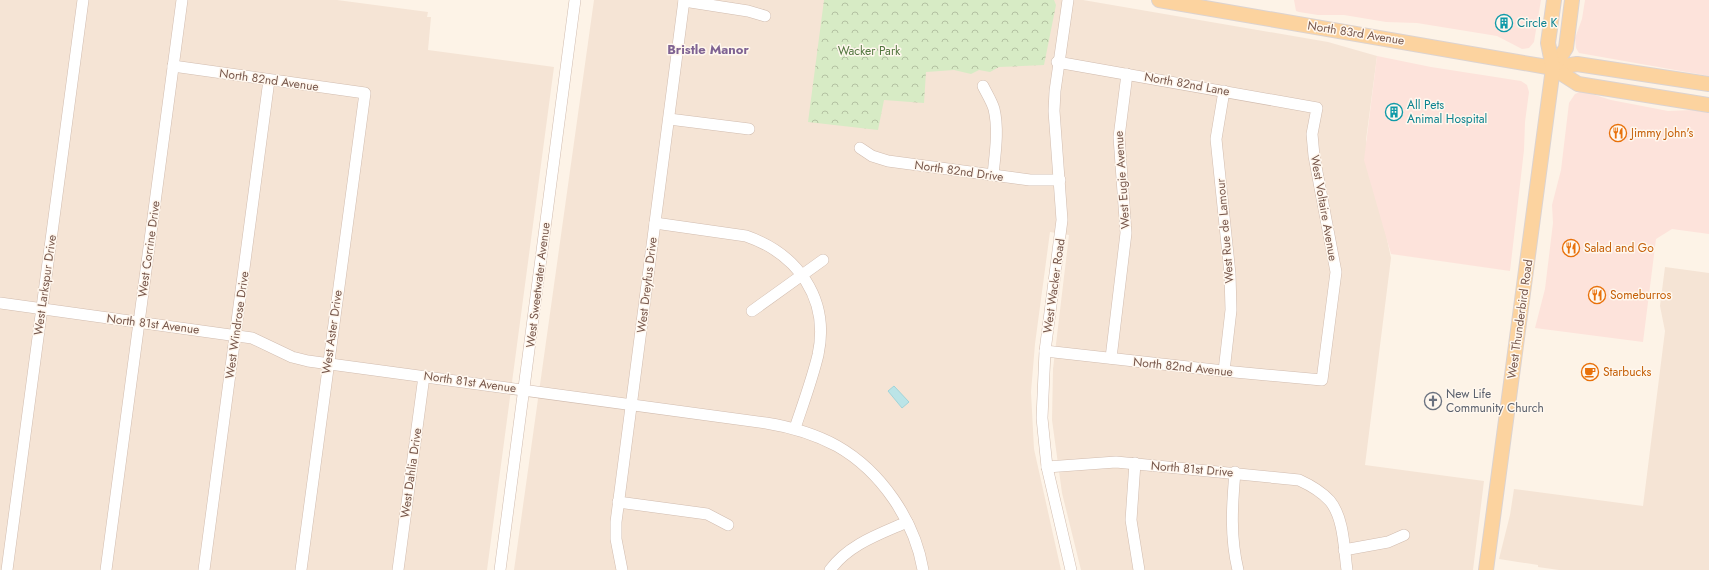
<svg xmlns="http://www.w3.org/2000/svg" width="1709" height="570" font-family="Jost,sans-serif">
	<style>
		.residential { fill: #f5e4d5 }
		.commercial { fill: #fde3db }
		.park { fill: url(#park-crowns) }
		.water { fill: #bbe4e7; stroke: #a1d4d9 }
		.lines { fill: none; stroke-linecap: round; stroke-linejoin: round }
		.minor-casing { stroke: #d1bcaf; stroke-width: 12 }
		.major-casing { stroke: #dcd3d0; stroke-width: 16 }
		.minor { stroke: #fff; stroke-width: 11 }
		.major { stroke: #fcd39f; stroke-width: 14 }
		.labels { text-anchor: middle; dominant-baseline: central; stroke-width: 3; stroke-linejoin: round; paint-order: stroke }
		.culture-label { font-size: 12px; fill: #0d838f; stroke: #fff7ee; text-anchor: start }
		.street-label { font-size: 12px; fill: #77574b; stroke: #fff7ee }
		.park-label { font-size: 12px; fill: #547740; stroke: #fff7ee }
		.food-label { font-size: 12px; fill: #c56008; stroke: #fff7ee; text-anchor: start }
		.worship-label { font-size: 12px; fill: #5b616d; stroke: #fff7ee; text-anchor: start }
		.neighbourhood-label { font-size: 13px; font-weight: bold; fill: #7f6393; stroke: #fff7ee }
	</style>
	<defs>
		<pattern id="park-crowns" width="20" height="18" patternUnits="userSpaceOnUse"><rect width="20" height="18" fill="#d7ebc5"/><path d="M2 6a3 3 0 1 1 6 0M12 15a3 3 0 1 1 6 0" fill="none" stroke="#b3c1a2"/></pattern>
	</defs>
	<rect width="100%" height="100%" fill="#fdf3e7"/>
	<g class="residential">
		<polygon points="0,0 337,0 428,12 427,17 431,17 428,50 554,67 487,570 0,570"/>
		<polygon points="594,0 1083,0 1328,42 1377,56 1366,140 1391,258 1365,465 1484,481 1473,570 1081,570 1062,493 1052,420 1053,369 1069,235 1050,232 1035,344 1031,392 1034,449 1061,570 514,570"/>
		<polygon points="1665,267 1709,273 1709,570 1559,570 1538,567 1538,565 1499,559 1510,515 1514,489 1643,506 1665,331 1660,306"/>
	</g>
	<g class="commercial">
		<polygon points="1294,0 1541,0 1534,42 1529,48 1522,49 1497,36 1417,23 1386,22 1344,15 1318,15 1299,12 1296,11"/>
		<polygon points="1585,0 1709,0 1709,76 1579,53 1576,48 1575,38 1582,19"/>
		<polygon points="1377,56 1431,67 1521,81 1527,85 1529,92 1525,122 1524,150 1510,271 1391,254 1364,160"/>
		<polygon points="1582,91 1611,100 1668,111 1693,110 1709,113 1709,234 1672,229 1656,239 1643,342 1535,328 1545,289 1553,223 1552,205 1561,170 1569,103 1575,94"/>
	</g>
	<polygon class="park" points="824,0 1054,0 1056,5 1044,65 999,67 990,72 979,70 971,74 954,70 926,72 924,103 884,100 878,130 808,122"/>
	<polygon class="water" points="894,386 909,402 902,408 888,391"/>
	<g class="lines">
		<g class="minor-casing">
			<g id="minor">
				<polyline points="1068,0 1055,91 1054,111 1062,220 1045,351 1042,418 1047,467 1071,570"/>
				<polyline points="684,1 748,11 765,16"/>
				<polyline points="173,66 365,93 301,570"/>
				<path d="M 983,86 C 987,94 992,102 994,109 C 999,130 995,154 993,175"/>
				<polyline points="1224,91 1216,139 1230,274 1231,310 1224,371"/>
				<polyline points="669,119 749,129"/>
				<polyline points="860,148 872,156 888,161 1030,180 1060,180"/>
				<path d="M 655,223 L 746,236 C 798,254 830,299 818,355 C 812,380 803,404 795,428"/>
				<path d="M 0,303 L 252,338 L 292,357 L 308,361 L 766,423 C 791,427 815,434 837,446 C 881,471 915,521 923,570"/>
				<polyline points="752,311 823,260"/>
				<polyline points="1045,351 1224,371 1322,380 1336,272 1314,156 1312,134 1317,108 1057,62"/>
				<polyline points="1111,358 1126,233 1119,137 1127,74"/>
				<polyline points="1135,463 1131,520 1139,570"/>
				<path d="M 1047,467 L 1116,462 L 1299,480 C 1310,485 1321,491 1330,501 C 1344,518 1344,549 1347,570"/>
				<path d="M 1235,472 C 1232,506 1230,537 1238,570"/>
				<polyline points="618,502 707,514 728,525"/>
				<polyline points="1344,550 1388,542 1404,535"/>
				<polyline points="7,570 83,0"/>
				<polyline points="106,570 182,0"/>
				<polyline points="204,570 269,80"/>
				<polyline points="398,570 424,376"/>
				<polyline points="500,570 575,0"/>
				<polyline points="622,570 616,539 616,522 684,0"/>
				<path d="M 830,570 C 849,544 880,534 907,522"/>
			</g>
		</g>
		<g class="major-casing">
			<g id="major">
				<polyline points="1159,0 1553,68 1577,64 1709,84"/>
				<polyline points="1553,68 1578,84 1709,105"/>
				<polyline points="1553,68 1566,48 1572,0"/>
				<polyline points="1486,570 1553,68 1548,43 1554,0"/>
			</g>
		</g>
		<use href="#minor" class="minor"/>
		<use href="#major" class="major"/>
	</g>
	<defs>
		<g id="building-ring" transform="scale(0.9)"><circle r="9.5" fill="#fff7ee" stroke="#0f9aa8" stroke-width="1.5"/><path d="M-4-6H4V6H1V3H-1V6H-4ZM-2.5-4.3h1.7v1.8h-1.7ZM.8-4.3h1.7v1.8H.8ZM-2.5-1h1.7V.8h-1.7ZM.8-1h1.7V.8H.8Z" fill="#0f9aa8"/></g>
		<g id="restaurant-ring" transform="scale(0.9)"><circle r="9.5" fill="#fff7ee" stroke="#e8710a" stroke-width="1.5"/><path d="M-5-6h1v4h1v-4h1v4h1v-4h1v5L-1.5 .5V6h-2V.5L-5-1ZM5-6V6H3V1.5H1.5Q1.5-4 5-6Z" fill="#e8710a"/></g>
		<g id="cafe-ring" transform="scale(0.9)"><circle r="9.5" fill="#fff7ee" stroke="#e8710a" stroke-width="1.5"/><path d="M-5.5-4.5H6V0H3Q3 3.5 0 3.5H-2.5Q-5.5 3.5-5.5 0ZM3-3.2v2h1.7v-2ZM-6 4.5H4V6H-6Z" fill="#e8710a"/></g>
		<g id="church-ring" transform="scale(0.9)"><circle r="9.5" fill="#fff7ee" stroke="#6b7280" stroke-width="1.5"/><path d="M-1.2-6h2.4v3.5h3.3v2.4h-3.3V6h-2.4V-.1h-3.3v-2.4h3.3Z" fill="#6b7280"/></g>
	</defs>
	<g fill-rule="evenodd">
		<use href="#building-ring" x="1504" y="23"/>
		<use href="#building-ring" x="1394" y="112"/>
		<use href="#restaurant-ring" x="1618" y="133"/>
		<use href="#restaurant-ring" x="1571" y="248"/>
		<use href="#restaurant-ring" x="1597" y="295"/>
		<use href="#cafe-ring" x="1590" y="372"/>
		<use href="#church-ring" x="1433" y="401"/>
	</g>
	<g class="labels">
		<g class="culture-label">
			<text x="1517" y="23">Circle K</text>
			<text x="1407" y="105">All Pets<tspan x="1407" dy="14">Animal Hospital</tspan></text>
		</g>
		<g class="street-label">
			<text transform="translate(1356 33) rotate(9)">North 83rd Avenue</text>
			<text transform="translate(269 80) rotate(8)">North 82nd Avenue</text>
			<text transform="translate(1187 84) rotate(10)">North 82nd Lane</text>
			<text transform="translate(959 171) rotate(8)">North 82nd Drive</text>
			<text transform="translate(1122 180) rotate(-94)">West Eugie Avenue</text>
			<text transform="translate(1324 208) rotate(80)">West Voltaire Avenue</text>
			<text transform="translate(1225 231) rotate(-95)">West Rue de Lamour</text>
			<text transform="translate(149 249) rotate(-82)">West Corrine Drive</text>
			<text transform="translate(45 285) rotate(-82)">West Larkspur Drive</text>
			<text transform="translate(538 285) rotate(-83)">West Sweetwater Avenue</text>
			<text transform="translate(647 285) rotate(-83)">West Dreyfus Drive</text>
			<text transform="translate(1054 286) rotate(-82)">West Wacker Road</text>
			<text transform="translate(1520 319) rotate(-82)">West Thunderbird Road</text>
			<text transform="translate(153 324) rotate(7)">North 81st Avenue</text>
			<text transform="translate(237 325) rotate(-82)">West Windrose Drive</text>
			<text transform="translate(332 332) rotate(-82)">West Aster Drive</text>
			<text transform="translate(1183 367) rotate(6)">North 82nd Avenue</text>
			<text transform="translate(470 382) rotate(8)">North 81st Avenue</text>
			<text transform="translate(1192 469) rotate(5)">North 81st Drive</text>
			<text transform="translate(411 473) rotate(-82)">West Dahlia Drive</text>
		</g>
		<g class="park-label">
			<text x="869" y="51">Wacker Park</text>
		</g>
		<g class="food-label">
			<text x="1631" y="133">Jimmy John's</text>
			<text x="1584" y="248">Salad and Go</text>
			<text x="1610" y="295">Someburros</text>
			<text x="1603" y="372">Starbucks</text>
		</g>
		<g class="worship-label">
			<text x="1446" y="394">New Life<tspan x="1446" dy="14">Community Church</tspan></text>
		</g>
		<g class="neighbourhood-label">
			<text x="708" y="49">Bristle Manor</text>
		</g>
	</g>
</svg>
